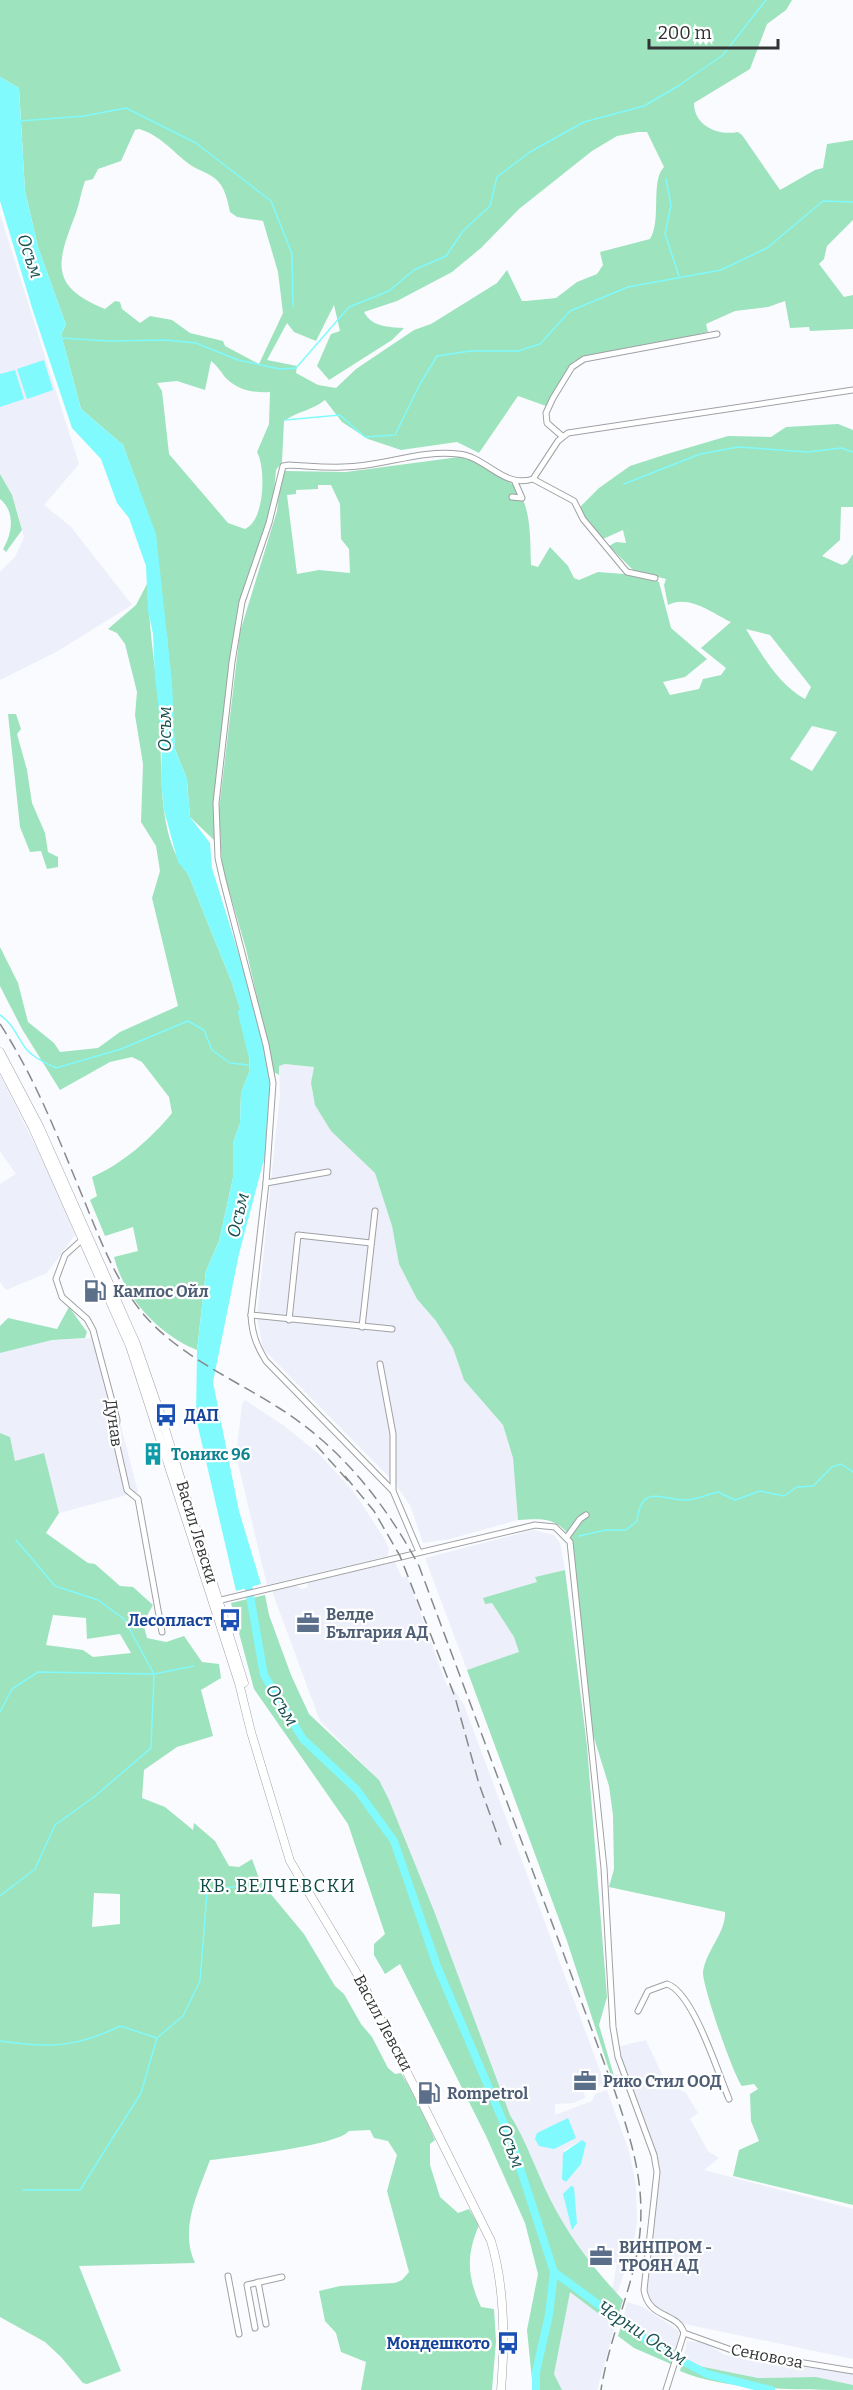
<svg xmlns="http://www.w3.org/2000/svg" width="853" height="2390" font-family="Bitter,serif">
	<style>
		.built { fill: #edeffa; fill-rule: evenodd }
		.green { fill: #9de3bd; fill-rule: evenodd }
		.water { fill: #80fafd }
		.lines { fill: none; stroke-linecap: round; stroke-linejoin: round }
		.stream { stroke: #80fafd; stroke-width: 1.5 }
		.river { stroke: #80fafd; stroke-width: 8 }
		.minor-casing { stroke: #a0a1a5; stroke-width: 7 }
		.secondary-casing { stroke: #a0a1a5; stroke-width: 9 }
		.minor { stroke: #fff; stroke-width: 5 }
		.secondary { stroke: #fff; stroke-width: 8 }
		.rail { stroke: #88898b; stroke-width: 1.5; stroke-dasharray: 12 6; stroke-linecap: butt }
		.labels { text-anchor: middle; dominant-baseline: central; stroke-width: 4.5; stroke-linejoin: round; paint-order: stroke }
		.service-label { font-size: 16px; font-weight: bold; fill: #4e5e75; stroke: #fff; text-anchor: start }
		.transit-label { font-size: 16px; font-weight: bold; fill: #164399; stroke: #fff; text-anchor: end }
		.street-label { font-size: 16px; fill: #323334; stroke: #fff }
		.culture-label { font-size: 16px; font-weight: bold; fill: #0d838f; stroke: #fff; text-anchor: start }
		.water-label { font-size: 18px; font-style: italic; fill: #1a5052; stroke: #fff }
		.neighbourhood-label { font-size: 18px; letter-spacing: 1.5px; fill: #0d4b46; stroke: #fff }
	</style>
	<rect width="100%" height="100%" fill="#fafbff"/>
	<g class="built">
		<polygon points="0,214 79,464 44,505 71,527 132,605 56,652 0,680 0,572 15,557 24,537 16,507 0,475"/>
		<polygon points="285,1064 314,1067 312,1093 375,1173 392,1226 399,1264 417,1299 436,1321 453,1348 464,1380 503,1425 513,1458 518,1520 450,1539 423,1543 410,1505 394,1482 263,1349 257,1317 280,1094 279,1066"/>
		<polygon points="0,1075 50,1175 75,1235 47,1273 6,1290 0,1282 0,1184 16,1174 0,1151"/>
		<polygon points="98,1338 138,1492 59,1513 44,1454 15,1461 10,1437 0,1433 0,1353 52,1340"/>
		<polygon points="245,1400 283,1425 319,1454 354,1492 384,1538 389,1549 388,1556 267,1585 236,1455 242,1405"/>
		<polygon points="533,1530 554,1535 560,1543 565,1570 535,1577 537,1582 483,1598 485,1604 492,1602 514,1637 519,1652 467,1670 425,1558"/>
		<path d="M 395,1562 L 402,1578 L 407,1576 L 447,1686 L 452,1686 L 464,1705 L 605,2084 L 584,2092 L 585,2098 L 573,2103 L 555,2104 L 555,2115 L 592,2101 L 595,2094 L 607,2090 L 630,2154 L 636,2186 L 637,2223 L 632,2250 L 618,2291 L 614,2295 L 585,2262 L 555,2214 L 486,2061 L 379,1780 L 320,1721 L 272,1591 L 295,1585 L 302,1589 L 308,1587 L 307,1584 L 310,1582 ZM 582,2140 L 580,2161 L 562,2175 L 564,2150 ZM 607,2261 L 617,2263 L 613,2286 L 610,2289 L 589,2264 Z"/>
		<polygon points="646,2040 666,2083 686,2093 698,2113 690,2119 708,2151 719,2158 704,2170 853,2209 853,2359 680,2323 653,2304 648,2293 648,2283 659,2173 649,2131 624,2073 617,2047"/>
		<polygon points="570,2291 615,2326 597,2390 562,2390 554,2374"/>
		<polygon points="627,2302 643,2307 679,2331 680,2340 676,2350 666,2350 639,2338 622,2324"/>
		<polygon points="687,2341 705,2343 725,2355 853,2374 853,2385 816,2377 758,2378 699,2366 683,2359"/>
	</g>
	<g class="green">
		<path d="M 0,0 L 792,0 L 786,10 L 767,24 L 750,69 L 694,103 C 694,126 718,136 738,132 L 742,135 L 780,190 L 815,170 L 823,168 L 827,144 L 853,140 L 853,220 L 827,246 L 824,259 L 819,264 L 844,297 L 853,295 L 853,329 L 810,331 L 809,327 L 790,328 L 785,301 L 768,307 L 735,311 L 706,324 L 708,332 L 652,345 L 587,356 L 574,361 L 546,406 L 518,396 L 479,453 L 457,442 L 401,450 L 368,439 L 342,422 L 325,400 C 311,411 298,411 284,421 L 282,462 L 276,470 L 273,502 L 238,620 L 217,790 L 216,842 L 190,817 L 187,779 L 175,749 L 167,636 L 138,486 L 123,445 L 81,409 L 61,334 L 66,325 L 38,247 L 25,191 L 19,88 L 0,77 ZM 139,129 C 160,135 172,151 189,164 C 200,172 213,173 221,185 C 226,193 228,202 230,212 L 237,217 L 263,221 L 278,272 L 283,313 L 259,364 L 225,346 L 223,341 L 190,333 L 172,320 L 150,316 L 140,323 L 122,309 L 120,302 L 115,301 L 105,309 C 48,286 57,262 76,213 C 80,202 81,191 85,181 L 93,179 L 98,169 L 121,161 L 135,130 ZM 638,132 L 647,132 L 664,167 C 650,181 662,220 650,239 L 600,252 L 603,265 L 597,274 L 577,282 L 556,298 L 526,301 L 522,301 L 507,270 L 497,283 L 431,324 L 414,330 L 356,369 L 336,388 L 318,385 L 296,373 L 297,366 L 267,360 L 287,323 L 294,332 L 316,341 L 334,305 L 340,331 L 331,334 L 317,366 L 329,380 L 392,340 L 404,328 C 388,327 372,327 364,312 L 397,301 L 452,272 L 481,248 L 519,209 L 592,151 L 617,136 ZM 211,361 C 217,366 220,370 224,376 C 236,390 253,393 270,392 L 269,424 L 257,452 C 266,468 265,521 245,529 L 228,523 L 169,454 L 162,391 L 157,383 L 177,381 L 205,390 Z"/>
		<path d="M 838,424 L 853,430 L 853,507 L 841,507 L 840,540 L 822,556 L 842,565 L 847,563 L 853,554 L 853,2205 L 733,2176 L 739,2150 L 759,2141 L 751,2121 L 750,2094 L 758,2089 L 754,2084 L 742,2086 C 734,2077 702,1985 703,1972 C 706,1950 726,1933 725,1912 L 609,1887 L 614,1869 L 613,1815 L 609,1786 L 591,1728 L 568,1534 C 554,1516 538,1519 518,1520 L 513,1458 L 503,1425 L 464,1380 L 453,1348 L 436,1321 L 417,1299 L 399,1264 L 392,1226 L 375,1173 L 331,1131 L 315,1105 L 311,1083 L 314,1067 L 285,1064 L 279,1066 L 279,1075 L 274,1072 L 246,949 L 222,866 L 219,810 L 240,632 L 277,511 L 281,474 L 285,471 L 346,472 L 459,457 L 466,458 C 479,465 506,476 515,487 C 532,505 530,542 531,565 L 538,567 L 550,547 L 568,566 L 574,578 L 579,580 L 598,572 L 624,574 L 629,571 L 649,576 L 659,582 L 671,628 L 707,659 L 685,677 L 663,682 L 670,695 L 699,689 L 703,679 L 721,675 L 726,668 L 701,648 L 731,622 C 712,613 689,594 668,605 L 664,585 L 666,579 L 634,571 L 609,546 L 616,542 L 626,543 L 623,530 L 603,539 L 598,537 L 579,508 L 599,488 L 630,466 L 667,454 L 728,436 L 771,437 L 786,427 ZM 318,485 L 331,485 L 340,504 L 341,539 L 349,549 L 350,573 L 319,570 L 297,574 L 287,495 L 296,494 L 296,490 L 318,489 ZM 746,629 L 770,635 L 811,687 L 805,699 C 778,684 762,655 746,629 ZM 812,726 L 837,732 L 812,771 L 790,759 Z"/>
		<path d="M 0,474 L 12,495 L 22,530 L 6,552 L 3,549 C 12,534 16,512 0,499 Z"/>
		<path d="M 148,582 C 148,624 155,664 159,705 C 164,758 153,831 188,874 L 232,983 L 250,1041 L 249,1072 L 241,1093 L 240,1123 L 233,1143 L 233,1178 L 219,1241 L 206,1271 L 197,1350 C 159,1335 124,1297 114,1257 L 138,1251 L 133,1227 L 105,1236 L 90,1200 L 97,1196 L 92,1177 C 121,1165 152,1138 172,1113 L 169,1097 L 142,1062 L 132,1057 L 110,1062 L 60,1090 L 22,1029 L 0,986 L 0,947 L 18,983 L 28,1022 L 54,1043 L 60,1052 L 98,1048 L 120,1032 L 178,1006 L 152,898 L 160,871 L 156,846 L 141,822 L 143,764 L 135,715 L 137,692 L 125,644 L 117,633 L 108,629 L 136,605 Z"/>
		<polygon points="8,714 16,714 21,729 17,734 27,770 32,803 45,833 48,852 58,857 58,867 47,869 41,851 30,852 20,827"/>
		<polygon points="69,1307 87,1332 85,1338 52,1340 0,1353 0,1326 8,1318 57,1329"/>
		<path d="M 0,1433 L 10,1437 L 15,1461 L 44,1453 L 59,1513 L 46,1533 L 88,1563 L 95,1564 L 120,1586 L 133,1587 L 153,1605 L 143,1623 L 147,1638 L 166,1642 L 184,1636 L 202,1662 L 219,1664 L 221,1678 L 201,1690 L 213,1736 L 177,1747 L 144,1770 L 142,1798 L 165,1807 L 193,1830 L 194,1823 L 215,1841 L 229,1866 L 239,1867 L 252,1859 L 260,1881 L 304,1934 L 335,1986 L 344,1994 L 361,2024 L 372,2037 L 388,2068 L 395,2074 L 401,2073 L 417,2099 L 435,2140 L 430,2144 L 430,2165 L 440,2197 L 458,2213 L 469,2209 L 479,2225 C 466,2256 467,2276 481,2307 L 494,2309 L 496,2341 L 492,2390 L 361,2390 L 366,2362 L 341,2352 L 336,2333 L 325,2321 L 319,2291 L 340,2286 L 395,2283 L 402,2280 L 409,2272 L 387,2191 L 397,2155 L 388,2141 L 374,2138 L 370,2130 L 349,2131 C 337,2146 233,2157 210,2160 C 198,2193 179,2229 195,2263 L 79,2266 L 121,2371 L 87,2384 L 83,2383 L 61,2357 L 45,2342 L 0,2317 ZM 53,1615 L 86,1618 L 87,1639 L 120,1634 L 131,1653 L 93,1657 L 83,1650 L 46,1645 ZM 94,1893 L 120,1894 L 120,1924 L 92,1927 Z"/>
		<polygon points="565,1570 587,1746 607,1997 599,2025 614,2076 618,2075 616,2082 613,2082 567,1941 467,1670 519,1652 514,1637 492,1603 485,1604 483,1598 537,1582 535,1577"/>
		<path d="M 265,1595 L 269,1615 L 291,1675 L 309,1714 L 379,1780 L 389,1800 L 434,1911 L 510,2115 C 527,2142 536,2171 550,2199 C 569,2237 594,2269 623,2300 L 615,2326 L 570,2292 L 554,2374 L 562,2390 L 533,2390 L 527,2330 L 538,2274 L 525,2223 L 486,2136 L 400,1964 L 385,1974 L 374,1955 L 374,1944 L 385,1934 L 348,1824 L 254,1689 L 231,1603 Z"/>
		<path d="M 622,2324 C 637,2337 655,2350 676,2350 L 671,2364 L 634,2348 L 618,2336 Z"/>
		<path d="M 683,2359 L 699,2366 L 758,2378 L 816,2377 L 853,2385 L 853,2390 C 803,2390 721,2390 680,2371 Z"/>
	</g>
	<g class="water">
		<polygon points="0,77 19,88 25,191 38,247 66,325 61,334 81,409 123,445 156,534 172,682 175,749 187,779 190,817 210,843 212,868 249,987 271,1075 266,1152 239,1254 213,1382 239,1511 261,1584 236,1591 196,1418 197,1350 206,1271 219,1241 233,1178 233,1143 240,1123 241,1093 249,1072 250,1041 232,983 188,874 178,862 164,810 161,781 162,736 155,678 153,634 148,611 146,566 129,518 117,503 101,459 72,428 33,311 0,201"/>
		<polygon points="44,360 53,390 27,399 17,369"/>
		<polygon points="15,370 24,399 0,407 0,374"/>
		<polygon points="568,2118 576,2138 554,2149 539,2146 535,2139 537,2133"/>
		<polygon points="582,2140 586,2143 581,2164 566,2182 562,2179 563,2153"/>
		<polygon points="571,2186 574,2187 577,2223 572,2230 563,2194"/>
	</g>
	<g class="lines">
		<g class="stream">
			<polyline points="20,121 84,116 126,108 196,143 271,201 292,254 293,306"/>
			<polyline points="666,179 671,205 665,234 679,276"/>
			<polyline points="61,338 109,341 165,340 196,343 238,360 280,369 296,368 349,307 389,291 414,270 446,256 463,231 490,206 497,177 530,152 584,122 644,106 678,86 723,55 766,0"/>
			<polyline points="285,420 340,415 365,437 395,435 420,384 437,356 470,351 518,351 540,344 570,311 628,287 721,270 767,248 823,201 853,202"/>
			<polyline points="624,484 700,454 738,447 808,452 841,448 853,452"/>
			<path d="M 0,1015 C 14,1024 17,1038 27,1050 C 35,1059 46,1063 56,1068 L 121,1049 L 188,1021 L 204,1030 L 212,1050 L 230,1063 L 248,1065"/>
			<path d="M 579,1536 L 606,1530 L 626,1530 L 637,1521 C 642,1483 660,1500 686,1500 C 696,1500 708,1494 718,1492 L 735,1500 L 760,1491 L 784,1496 L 797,1487 L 813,1486 L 832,1467 L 841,1464 L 853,1472"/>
			<polyline points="0,1712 12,1689 38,1672 154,1674 124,1619 98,1600 55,1586 16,1540"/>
			<polyline points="0,1896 35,1869 55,1825 94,1797 151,1748 154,1674 194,1666"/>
			<path d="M 0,2041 C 47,2048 76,2048 120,2026 L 157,2038"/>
			<polyline points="23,2190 80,2190 141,2093 157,2038 183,2016 200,1981 207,1892 238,1886"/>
		</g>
		<g class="river">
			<polyline points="242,1013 252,1054"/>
			<polyline points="247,1579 264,1675 303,1739 357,1790 394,1841 437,1966 511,2140 554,2272 549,2315 536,2372 536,2390"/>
			<polyline points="554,2272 658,2348 707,2374 771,2390"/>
		</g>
		<g class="minor-casing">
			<g id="minor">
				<polyline points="562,436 547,423 546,413 553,398 572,367 584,359 717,334"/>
				<polyline points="533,479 574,501 583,519 627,572 655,578"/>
				<polyline points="512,497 522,498 515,482"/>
				<polyline points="266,1183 328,1172"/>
				<polyline points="84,1238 65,1255 56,1279 62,1297 87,1319 93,1330 117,1420 115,1437 127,1490 138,1499 162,1632"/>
				<polyline points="251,1315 392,1329"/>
				<polyline points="289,1320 298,1235 371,1243"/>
				<polyline points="362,1327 375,1211"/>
				<polyline points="380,1364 393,1434 393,1491"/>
				<polyline points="567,1537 580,1519 586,1515"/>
				<path d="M 419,1552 L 393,1491 L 266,1361 C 256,1345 252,1333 251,1315 L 266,1183 L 273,1083 L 266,1045 L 223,880 L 218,858 L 216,803 L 232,662 L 242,602 L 269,523 L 283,466 L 289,465 C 311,466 335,469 358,466 C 390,463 425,450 458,454 C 486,456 503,489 533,479 L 558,441 L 568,433 L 853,390"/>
				<path d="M 217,1601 L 535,1525 L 555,1527 L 570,1542 L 604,1868 L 613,2027 L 618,2057 L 654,2155 L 657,2172 L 644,2290 C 649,2320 677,2311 684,2333"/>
				<path d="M 638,2011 L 648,1991 L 667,1984 C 693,1992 718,2073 729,2099"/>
				<polyline points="228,2276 239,2334"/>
				<polyline points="258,2282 266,2324"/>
				<polyline points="255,2328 247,2285 282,2277"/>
				<polyline points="684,2333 737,2352 853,2371"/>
				<polyline points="666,2390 684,2333"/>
			</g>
		</g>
		<g class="secondary-casing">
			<g id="secondary">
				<polyline points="0,1052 39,1126 136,1344 162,1419 244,1683"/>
				<path d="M 0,1064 L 33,1128 L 130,1346 L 239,1683 L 251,1732 L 290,1861 L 362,1982 L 491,2241 C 505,2287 505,2342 501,2390"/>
			</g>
		</g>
		<use href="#minor" class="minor"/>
		<use href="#secondary" class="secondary"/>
		<g class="rail">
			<path d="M 0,1024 C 36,1079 59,1140 84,1200 C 101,1242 116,1282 145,1316 C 180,1356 235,1380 279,1408 C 341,1447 385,1503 419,1566 L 615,2092 C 637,2156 651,2206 632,2275 C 622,2313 607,2351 601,2390"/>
			<polyline points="316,1445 350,1483"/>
			<polyline points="345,1476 374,1511 400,1556 455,1697 479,1784 501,1845"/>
		</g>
	</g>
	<defs>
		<g id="fuel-bare" transform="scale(1.8)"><path d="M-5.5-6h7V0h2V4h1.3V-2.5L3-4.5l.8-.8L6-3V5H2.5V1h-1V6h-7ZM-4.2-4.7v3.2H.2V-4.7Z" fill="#5c6f8a" stroke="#fff" stroke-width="2.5" paint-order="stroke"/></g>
		<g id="bus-bare" transform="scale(1.8)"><path d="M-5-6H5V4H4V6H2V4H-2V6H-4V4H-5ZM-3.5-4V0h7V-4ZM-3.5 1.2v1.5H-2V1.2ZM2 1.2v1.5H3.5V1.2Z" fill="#1a4fb4" stroke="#fff" stroke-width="2.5" paint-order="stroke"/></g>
		<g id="building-bare" transform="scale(1.8)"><path d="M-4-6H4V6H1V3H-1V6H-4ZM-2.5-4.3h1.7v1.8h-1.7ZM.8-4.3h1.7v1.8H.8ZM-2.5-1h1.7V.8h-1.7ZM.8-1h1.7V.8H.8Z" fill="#0f9aa8" stroke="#fff" stroke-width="2.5" paint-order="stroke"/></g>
		<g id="office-bare" transform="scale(1.8)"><path d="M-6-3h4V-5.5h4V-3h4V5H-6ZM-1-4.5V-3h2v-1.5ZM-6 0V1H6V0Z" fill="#5c6f8a" stroke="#fff" stroke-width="2.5" paint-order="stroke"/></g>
	</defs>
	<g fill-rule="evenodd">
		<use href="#fuel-bare" x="95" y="1291"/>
		<use href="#bus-bare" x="166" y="1415"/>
		<use href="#building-bare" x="153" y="1454"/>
		<use href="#bus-bare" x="230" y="1620"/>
		<use href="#office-bare" x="308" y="1623"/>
		<use href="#office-bare" x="585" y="2081"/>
		<use href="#fuel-bare" x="429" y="2093"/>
		<use href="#office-bare" x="601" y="2256"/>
		<use href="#bus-bare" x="508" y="2343"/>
	</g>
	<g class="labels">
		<g class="service-label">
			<text x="113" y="1291">Кампос Ойл</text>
			<text x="326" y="1614">Велде<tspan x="326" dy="18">България АД</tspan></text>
			<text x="603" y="2081">Рико Стил ООД</text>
			<text x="447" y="2093">Rompetrol</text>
			<text x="619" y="2247">ВИНПРОМ -<tspan x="619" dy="18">ТРОЯН АД</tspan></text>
		</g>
		<g class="transit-label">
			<text x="184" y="1415" text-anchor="start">ДАП</text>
			<text x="212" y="1620">Лесопласт</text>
			<text x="490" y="2343">Мондешкото</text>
		</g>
		<g class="street-label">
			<text transform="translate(114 1423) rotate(82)">Дунав</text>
			<text transform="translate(197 1532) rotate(73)">Васил Левски</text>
			<text transform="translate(383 2023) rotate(62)">Васил Левски</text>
			<text transform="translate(767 2356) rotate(11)">Сеновоза</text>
		</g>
		<g class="culture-label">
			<text x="171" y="1454">Тоникс 96</text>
		</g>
		<g class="water-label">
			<text transform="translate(30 256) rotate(71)">Осъм</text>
			<text transform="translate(165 729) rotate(-90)">Осъм</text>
			<text transform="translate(238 1215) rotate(-77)">Осъм</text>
			<text transform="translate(282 1705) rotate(59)">Осъм</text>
			<text transform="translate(511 2146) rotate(70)">Осъм</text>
			<text transform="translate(642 2333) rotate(33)">Черни Осъм</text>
		</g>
		<g class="neighbourhood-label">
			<text x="278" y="1886">КВ. ВЕЛЧЕВСКИ</text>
		</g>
	</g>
	<path d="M649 39v9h129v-9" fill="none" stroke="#323334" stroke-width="3"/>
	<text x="658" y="39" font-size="18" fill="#323334" stroke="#ffffff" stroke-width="4.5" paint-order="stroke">200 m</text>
</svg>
